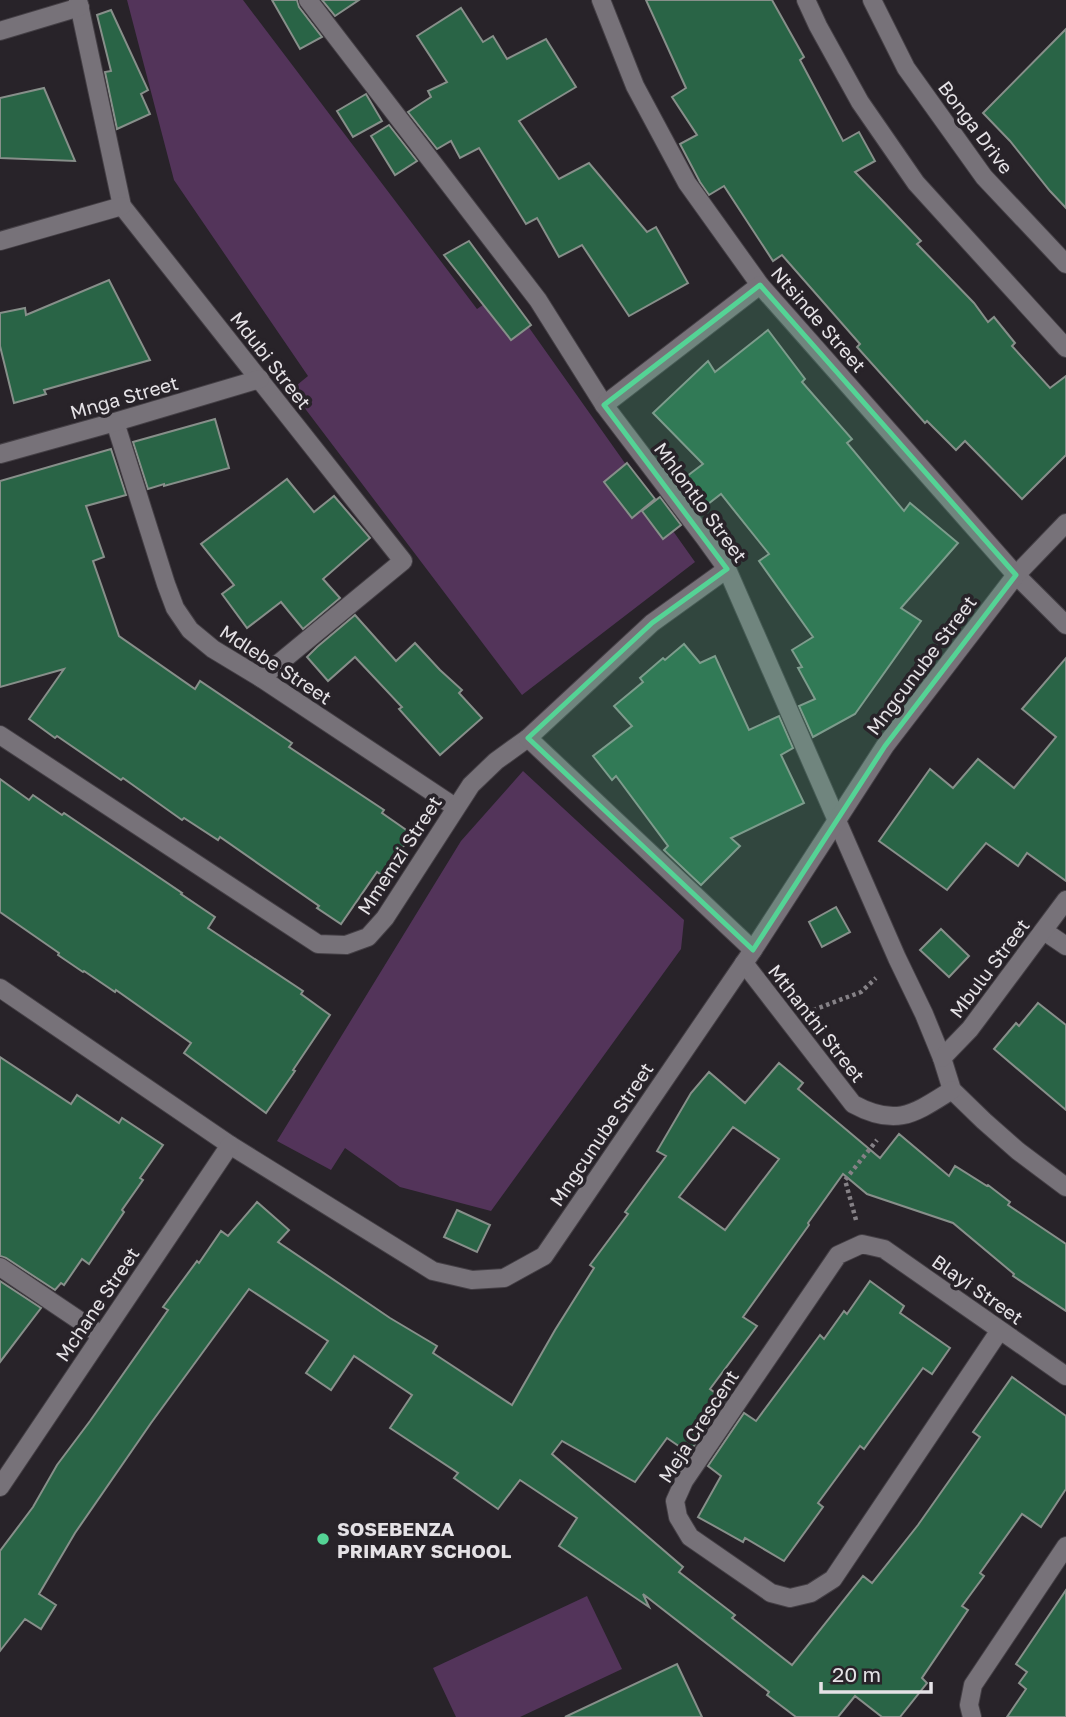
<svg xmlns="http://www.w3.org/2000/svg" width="1066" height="1717" font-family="'Golos Text',sans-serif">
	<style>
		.green { fill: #53345a }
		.building { fill: #296446; stroke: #878f8a; stroke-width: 2; fill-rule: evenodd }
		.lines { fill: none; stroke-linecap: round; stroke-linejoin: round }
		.street-casing { stroke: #443f45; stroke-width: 20 }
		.secondary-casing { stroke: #443f45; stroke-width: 20 }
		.path { stroke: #858186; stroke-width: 4.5; stroke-dasharray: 3.5 3.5; stroke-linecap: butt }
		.street { stroke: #777279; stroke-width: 18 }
		.secondary { stroke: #777279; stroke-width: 18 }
		.marked { fill: #54d395; fill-opacity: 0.2; stroke: #54d395; stroke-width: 5; stroke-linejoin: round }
		.poi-dot { fill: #54d395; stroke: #282329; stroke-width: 2.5 }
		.labels { text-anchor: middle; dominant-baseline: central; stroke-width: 7; stroke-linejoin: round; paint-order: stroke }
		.street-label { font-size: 19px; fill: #e5e2e6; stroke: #282329 }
		.poi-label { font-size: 19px; font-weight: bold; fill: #e5e2e6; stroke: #282329; text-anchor: start }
	</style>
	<rect width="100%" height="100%" fill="#282329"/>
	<g class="green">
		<polygon points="127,0 243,0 477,309 503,291 695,562 522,695 291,390 308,376 174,180"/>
		<polygon points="523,771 684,920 681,949 491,1211 400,1187 345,1148 331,1170 277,1141 461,841"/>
		<polygon points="587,1596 622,1669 520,1717 456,1717 433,1668"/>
	</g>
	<g class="building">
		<polygon points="272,0 297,0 299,7 322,37 300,49"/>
		<polygon points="322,0 359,0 335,16"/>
		<polygon points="646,0 772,0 804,57 800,60 843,141 859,132 875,161 855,172 921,241 917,244 974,303 988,322 994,317 1015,343 1012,346 1050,388 1066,376 1066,455 1022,499 965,441 956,450 927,421 925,423 857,347 860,344 782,255 773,261 724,186 709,195 700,182 680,144 697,135 672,97 686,88"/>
		<polygon points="461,8 483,42 493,36 507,59 546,39 576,87 519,121 559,179 589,163 647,232 656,227 688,283 629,316 582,245 559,257 537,218 526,224 479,148 460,158 451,141 437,149 408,112 431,97 428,91 447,82 417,36"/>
		<polygon points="111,10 148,90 141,94 150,114 117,129 105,72 111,71 97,15"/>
		<polygon points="1066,29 1066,208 1050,191 1010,141 983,113"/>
		<polygon points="44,88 75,161 0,158 0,98"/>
		<polygon points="366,94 382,121 353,137 337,111"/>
		<polygon points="389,125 417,161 395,175 371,136"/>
		<polygon points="469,241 531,325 511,340 444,255"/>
		<polygon points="109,280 150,360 44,390 46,394 14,403 0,346 0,313 25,308 26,315"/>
		<polygon points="768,330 805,379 802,382 852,439 847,443 904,511 910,503 958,543 901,608 921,621 855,714 813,737 799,706 815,699 798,668 802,667 792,650 813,637 759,561 769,554 721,494 699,511 678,483 703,464 653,413 708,361 715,372"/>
		<polygon points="215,419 229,468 164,486 164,484 148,489 133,442"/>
		<polygon points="111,449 126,495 86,506 104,557 93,561 119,636 195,689 200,681 292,743 289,747 384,810 382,813 412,834 383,876 377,872 341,924 317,908 319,906 220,837 218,840 184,818 182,820 123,778 121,780 57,736 55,738 29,719 64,669 0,687 0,481"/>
		<polygon points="627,463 655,499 632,518 604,482"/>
		<polygon points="287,479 314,512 334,496 370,538 323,579 340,598 303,629 281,602 247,628 222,594 234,585 201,544"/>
		<polygon points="660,497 681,525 663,539 642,511"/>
		<polygon points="355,615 396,661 415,643 440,670 462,690 459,693 482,718 440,755 399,709 402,707 355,657 328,681 307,657 317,647"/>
		<polygon points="684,644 700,663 715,656 749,730 779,716 793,748 781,755 804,803 731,838 740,846 701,885 664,850 668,846 616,776 612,780 593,756 632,726 614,706 643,682 640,678 663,658 665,660"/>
		<polygon points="1066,658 1066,881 1027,853 1018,866 986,843 947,890 879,841 930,769 953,788 978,759 1014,788 1056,737 1022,709"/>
		<polygon points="0,779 29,800 33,795 62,815 64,813 182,893 181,894 215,917 208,928 303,991 301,994 330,1015 293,1070 295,1071 266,1113 184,1053 191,1043 116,990 115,992 84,971 83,972 58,955 59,953 0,912"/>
		<polygon points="836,907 850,932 822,947 809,922"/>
		<polygon points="941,929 969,956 949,977 920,950"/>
		<polygon points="1038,1003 1066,1025 1066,1110 994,1049 1016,1023 1019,1026"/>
		<polygon points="0,1057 71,1104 77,1095 119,1123 122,1118 163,1145 140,1178 143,1180 122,1210 124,1212 89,1264 82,1259 64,1285 61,1283 55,1290 6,1258 0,1256"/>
		<path d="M 779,1063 L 803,1083 L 798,1089 L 880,1158 L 899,1134 L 949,1176 L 955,1166 L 987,1186 L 988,1185 L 1010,1202 L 1008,1205 L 1066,1244 L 1066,1311 L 1013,1276 L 1014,1274 L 953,1223 L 867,1194 L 843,1174 L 808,1223 L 809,1225 L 743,1317 L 757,1326 L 710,1389 L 725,1400 L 689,1453 L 667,1438 L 635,1482 L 562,1441 L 552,1454 L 683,1567 L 679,1572 L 735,1615 L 732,1618 L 792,1665 L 863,1576 L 872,1583 L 918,1525 L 980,1437 L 973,1432 L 1012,1377 L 1066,1416 L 1066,1489 L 1041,1527 L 1022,1514 L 980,1573 L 984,1576 L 962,1606 L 968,1610 L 922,1678 L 927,1683 L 900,1717 L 882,1717 L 855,1696 L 838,1717 L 796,1717 L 767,1695 L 769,1692 L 643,1594 L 649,1607 L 559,1546 L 577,1518 L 520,1480 L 498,1509 L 454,1478 L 458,1473 L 390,1428 L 412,1395 L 354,1356 L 331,1390 L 306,1373 L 328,1341 L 249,1289 L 151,1423 L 75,1533 L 39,1594 L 56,1605 L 41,1629 L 25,1619 L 0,1651 L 0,1551 L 33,1507 L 57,1465 L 90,1421 L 168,1310 L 163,1307 L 197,1261 L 199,1263 L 221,1231 L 228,1236 L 257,1202 L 289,1230 L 278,1242 L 390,1318 L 437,1346 L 433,1353 L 512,1405 L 555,1330 L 594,1268 L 590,1265 L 628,1214 L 625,1212 L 666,1156 L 657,1151 L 691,1093 L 709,1072 L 745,1103 ZM 733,1127 L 779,1159 L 725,1230 L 679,1197 Z"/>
		<polygon points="457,1210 490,1225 477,1252 444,1237"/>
		<polygon points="0,1281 41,1308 0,1362"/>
		<polygon points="870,1281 904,1306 900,1313 950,1348 932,1374 923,1368 864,1449 860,1446 818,1503 823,1507 784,1561 745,1538 743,1542 698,1517 721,1476 708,1466 744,1413 756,1421 820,1335 824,1339 844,1311 847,1314"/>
		<polygon points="1066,1590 1066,1717 1007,1717 1026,1689 1019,1683 1027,1672 1016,1664"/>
		<polygon points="677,1664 702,1717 565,1717"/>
	</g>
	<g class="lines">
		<g class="street-casing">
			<g id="street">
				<polyline points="78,0 122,206 403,561 261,678"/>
				<polyline points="308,0 538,300 604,405 704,537 727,569 897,958 924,1014 942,1058 952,1090 984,1121 1018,1151 1066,1187"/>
				<polyline points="601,0 635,86 687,183 760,285 1016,575 1066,625"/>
				<polyline points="806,0 818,26 860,102 916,183 1066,348"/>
				<polyline points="0,31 80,7"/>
				<polyline points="0,241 122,206"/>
				<polyline points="604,405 760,285"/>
				<polyline points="115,422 166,584 175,608 190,630 213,649 261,678 455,807"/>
				<polyline points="0,454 115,422 260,379"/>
				<polyline points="0,735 318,944 346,945 368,937 385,918 471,785 496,761 528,738 652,623 727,569"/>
				<polyline points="528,738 753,950"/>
				<polyline points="1044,931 1066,946"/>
				<path d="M 744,963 L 853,1104 C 897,1128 915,1113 952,1090"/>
				<polyline points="0,988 230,1145 433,1271 472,1280 504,1278 544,1256 753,950 885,746 1016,575 1066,523"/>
				<polyline points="942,1058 970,1029 1066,900"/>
				<polyline points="0,1267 101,1335"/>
				<polyline points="1000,1330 833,1579 811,1593 790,1598 771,1593 690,1537 678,1517 675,1501 684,1481 838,1255 862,1244 884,1249 1066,1376"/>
				<polyline points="0,1487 230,1145"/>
				<polyline points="972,1717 969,1705 973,1685 1066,1546"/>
			</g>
		</g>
		<g class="secondary-casing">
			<polyline id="secondary" points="872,0 906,68 984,177 1066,264"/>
		</g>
		<g class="path">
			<polyline points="813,1010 861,992 876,978"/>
			<polyline points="856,1220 845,1180 877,1140"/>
		</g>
		<use href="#street" class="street"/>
		<use href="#secondary" class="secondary"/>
	</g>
	<path class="marked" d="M 760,285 L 1016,575 L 885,746 L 753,950 L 528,738 L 652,623 L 727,569 L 604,405 Z"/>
	<circle class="poi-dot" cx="323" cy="1539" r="7"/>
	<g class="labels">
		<g class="street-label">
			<text transform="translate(976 127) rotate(53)">Bonga Drive</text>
			<text transform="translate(819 319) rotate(49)">Ntsinde Street</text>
			<text transform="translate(271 360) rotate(52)">Mdubi Street</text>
			<text transform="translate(124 397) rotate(-16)">Mnga Street</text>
			<text transform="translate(701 502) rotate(54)">Mhlontlo Street</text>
			<text transform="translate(276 664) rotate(33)">Mdlebe Street</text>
			<text transform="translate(921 665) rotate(-53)">Mngcunube Street</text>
			<text transform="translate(399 855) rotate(-57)">Mmemzi Street</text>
			<text transform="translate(989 968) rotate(-53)">Mbulu Street</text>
			<text transform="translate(817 1023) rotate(52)">Mthanthi Street</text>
			<text transform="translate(601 1134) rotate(-56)">Mngcunube Street</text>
			<text transform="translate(978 1289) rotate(35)">Blayi Street</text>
			<text transform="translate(97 1304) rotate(-56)">Mchane Street</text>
			<text transform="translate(698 1426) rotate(-57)">Meja Crescent</text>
		</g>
		<g class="poi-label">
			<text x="337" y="1528">SOSEBENZA<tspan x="337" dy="22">PRIMARY SCHOOL</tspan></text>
		</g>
	</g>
	<path d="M821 1682v10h110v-10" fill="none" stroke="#e5e2e6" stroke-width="3.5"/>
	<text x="832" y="1682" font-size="21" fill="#e5e2e6" stroke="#282329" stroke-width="5" paint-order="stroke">20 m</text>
</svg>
